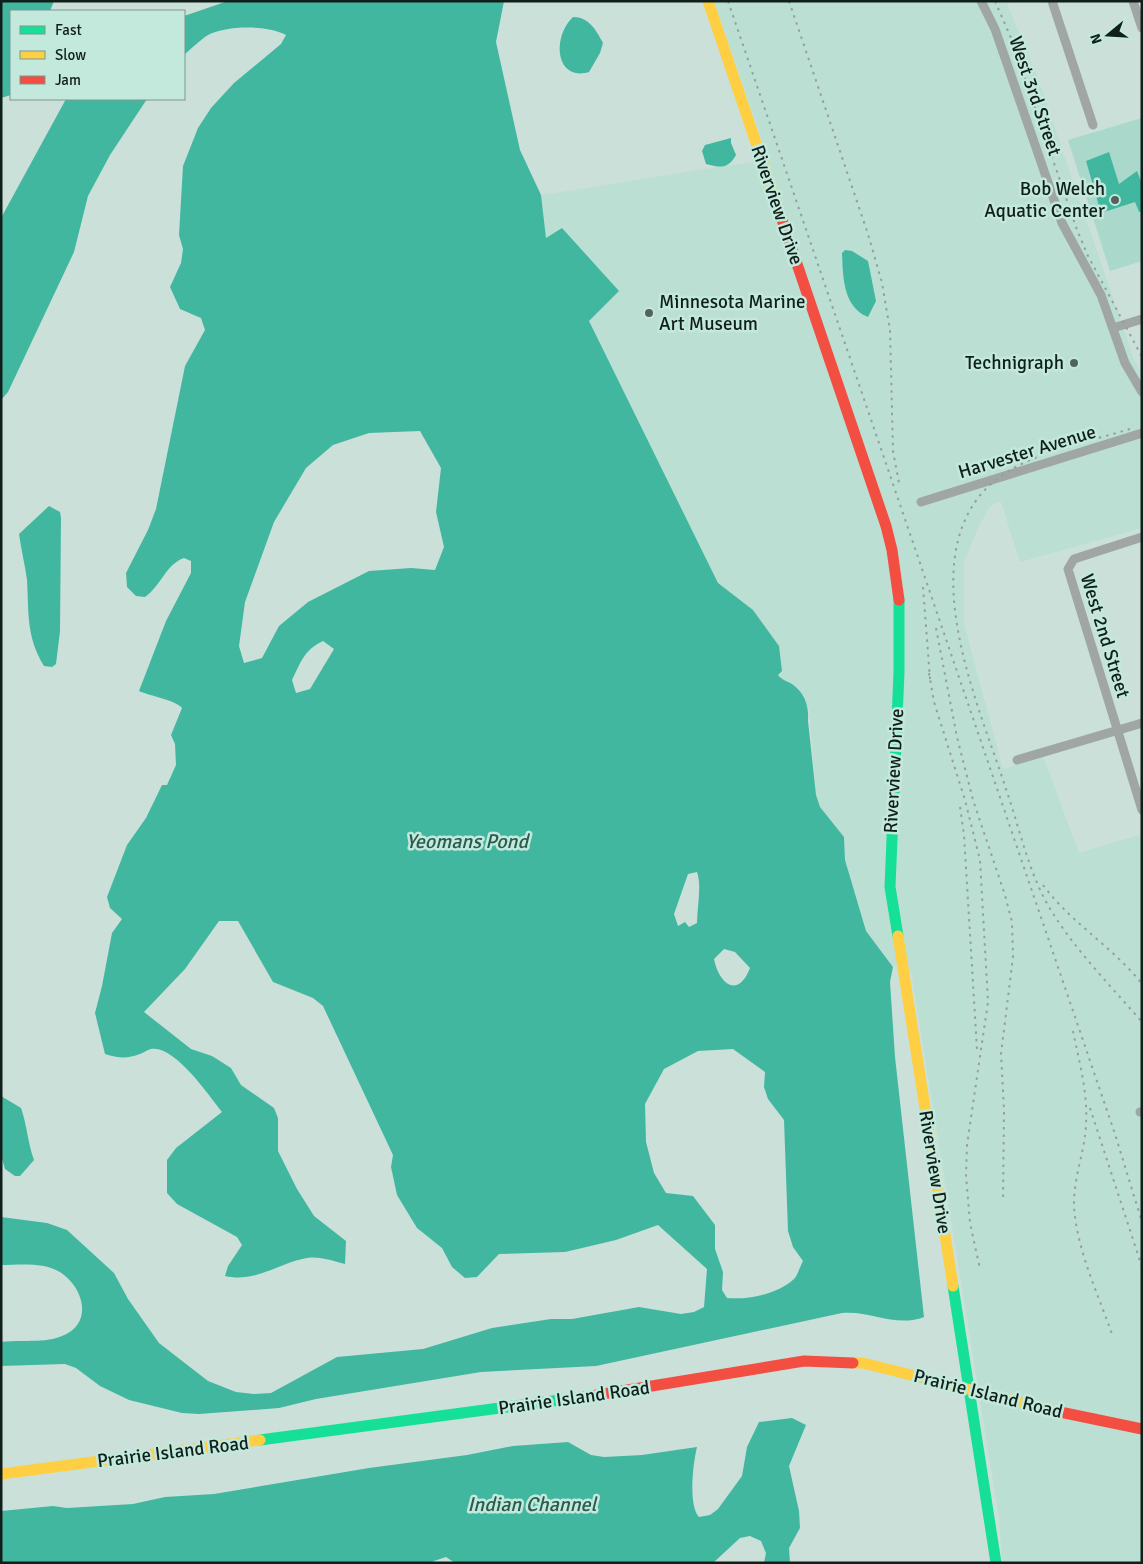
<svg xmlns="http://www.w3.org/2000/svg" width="1143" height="1564" font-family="Signika,sans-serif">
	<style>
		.built { fill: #bcdfd4 }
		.green { fill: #aad8ca }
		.water { fill: #42b7a0; fill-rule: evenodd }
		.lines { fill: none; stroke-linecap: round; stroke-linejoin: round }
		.street { stroke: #9fa6a3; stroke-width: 9 }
		.fast { stroke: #16e098; stroke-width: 11 }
		.slow { stroke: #ffcf43; stroke-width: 11 }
		.jam { stroke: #f24e42; stroke-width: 11 }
		.rail { stroke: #959f9d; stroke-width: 2; stroke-dasharray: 2.5 5; stroke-linecap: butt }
		.poi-dot { fill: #52635e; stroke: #c3e8dc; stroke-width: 2 }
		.labels { text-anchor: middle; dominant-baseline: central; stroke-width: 5; stroke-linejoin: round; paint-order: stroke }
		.street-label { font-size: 19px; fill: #111f1b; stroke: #c3e8dc }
		.poi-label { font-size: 19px; fill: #111f1b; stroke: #c3e8dc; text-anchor: end }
		.water-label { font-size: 20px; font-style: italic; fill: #285c4e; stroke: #c3e8dc }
	</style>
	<rect width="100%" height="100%" fill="#cbe0d9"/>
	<polygon class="built" points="714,1 1006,1 1036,73 1134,359 1142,374 1142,528 1020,562 1001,502 995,503 989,508 978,528 964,562 964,624 1003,769 1043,756 1079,853 1142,834 1142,1563 1002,1563 999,1518 911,972 892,965 866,931 860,916 845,860 844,837 820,807 816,795 809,709 803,696 796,687 778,675 782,672 779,646 753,610 718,583 546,239 541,195 768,159"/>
	<polygon class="green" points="1142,118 1142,261 1110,271 1068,140"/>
	<g class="water">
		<polygon points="1,1 54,1 50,11 11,11 11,95 1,98"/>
		<path d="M 228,1 L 504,1 L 496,42 L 520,150 L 541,195 L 546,238 L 562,228 L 619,291 L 589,321 L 718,583 L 753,610 L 779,646 L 782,671 L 778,675 C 782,680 787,681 792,684 C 805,693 809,706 808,721 L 816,795 L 820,807 L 844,837 L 845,860 L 866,931 L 893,967 L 890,982 L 895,1057 L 924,1317 C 896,1328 870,1310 842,1313 L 596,1366 L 481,1372 L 316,1399 L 279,1408 L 199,1414 L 182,1413 L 129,1400 L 100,1386 L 76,1368 L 65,1364 L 1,1366 L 1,1342 C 21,1339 43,1344 62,1336 C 95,1323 83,1285 58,1271 C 42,1262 19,1265 1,1265 L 1,1217 L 47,1223 L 67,1230 L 114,1273 L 128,1299 L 159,1343 L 208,1381 L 236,1392 L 254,1394 L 271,1393 L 337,1357 L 423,1349 L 492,1328 L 551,1319 L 572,1319 L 639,1307 L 681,1314 L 694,1312 L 704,1307 L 707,1269 L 658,1225 L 616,1240 L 565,1252 L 499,1254 L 477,1277 L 465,1278 L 452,1267 L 442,1248 L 417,1228 L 397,1195 L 391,1167 L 393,1155 L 323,1006 L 313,998 L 273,982 L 238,921 L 219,921 L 185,969 L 144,1012 L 191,1049 L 212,1056 L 231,1068 L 241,1085 L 274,1108 L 278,1118 L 278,1151 L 297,1189 L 314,1216 L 346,1241 L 345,1264 C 333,1261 320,1256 307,1258 C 278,1263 256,1283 225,1276 L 228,1266 L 242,1245 L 237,1237 L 177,1204 L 167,1193 L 167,1160 L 176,1148 L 222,1112 C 209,1096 175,1045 151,1049 C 147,1050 143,1053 140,1054 C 127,1059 118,1058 105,1054 L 95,1013 L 102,986 L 112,933 L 122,919 L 110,908 L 107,897 L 127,845 L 146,818 L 162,785 L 167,785 L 176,765 L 175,744 L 171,735 L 182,708 C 176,700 150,696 139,691 L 166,621 L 191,573 L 191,561 L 184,558 C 166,564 161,586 145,597 L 136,596 L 127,587 L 126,573 L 148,530 L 156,509 L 185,366 L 205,330 L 201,318 L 180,309 L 170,287 L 181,263 L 183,249 L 179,235 L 183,166 L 198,128 L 211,108 L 234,83 L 281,44 L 286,35 C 268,25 227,25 208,35 C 200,40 191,49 184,55 L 184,16 ZM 420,431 L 441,468 L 436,512 L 444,547 L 435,570 L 411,568 L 369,571 L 308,602 L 279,626 L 262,658 L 244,663 L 239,646 L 245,602 L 274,522 L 306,468 L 333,445 L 369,433 ZM 323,641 L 334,649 L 310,689 L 296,693 L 292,680 C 301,662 304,650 323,641 ZM 697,872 C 702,886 697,907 697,923 L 689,927 L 685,922 L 678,926 L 674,914 L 688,874 ZM 724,949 L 735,952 L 750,968 C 738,999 719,984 714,959 ZM 733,1049 L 765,1072 L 764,1087 L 768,1099 L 784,1120 L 788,1231 L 793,1247 L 803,1261 C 800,1266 798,1275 794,1279 C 778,1294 748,1300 727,1298 L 722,1290 L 723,1272 L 715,1249 L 715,1225 L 693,1196 L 666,1193 L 654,1173 L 646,1142 L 645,1104 L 664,1069 L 698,1051 Z"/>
		<path d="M 573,17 C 589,17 596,30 603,43 L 600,53 L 589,72 C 556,82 551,38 573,17 Z"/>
		<polygon points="66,99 147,99 110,155 88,196 74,252 8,392 1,400 1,218"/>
		<path d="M 731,138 L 731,143 L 736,155 C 728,169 721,168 706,164 L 702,151 L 705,145 Z"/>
		<polygon points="1109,152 1119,184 1137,171 1142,184 1142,211 1139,212 1135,202 1101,213 1086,161"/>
		<path d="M 845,250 L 852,251 L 868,261 L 876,301 L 868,317 C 843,307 843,277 842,253 Z"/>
		<path d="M 49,506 L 60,512 L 61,518 L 60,631 L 56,664 L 52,667 L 44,666 C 26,636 29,614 27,580 C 25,565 21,549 19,534 Z"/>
		<path d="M 1,1096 L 21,1108 C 27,1125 28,1144 34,1160 L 20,1176 L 15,1176 L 5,1169 L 1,1155 Z"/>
		<path d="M 792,1418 L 806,1425 L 789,1466 L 799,1511 L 800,1528 L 789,1548 L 790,1563 L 764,1563 L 766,1553 L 761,1541 L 750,1536 L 740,1538 L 713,1563 L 455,1563 L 446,1557 L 428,1563 L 1,1563 L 1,1511 L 53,1506 L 67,1508 L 133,1504 L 165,1497 L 214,1494 L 369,1468 L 467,1455 L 513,1446 L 568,1442 L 591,1455 L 604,1457 L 642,1455 L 697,1447 C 693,1463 688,1505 699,1517 L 710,1515 L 718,1509 L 742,1476 L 747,1447 L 759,1422 Z"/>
	</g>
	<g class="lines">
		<g class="street">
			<polyline points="981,1 995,29 1062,223 1101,295 1125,363 1142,392"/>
			<polyline points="1052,1 1093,125"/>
			<polyline points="1133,1 1142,28"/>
			<polyline points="1113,328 1142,319"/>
			<polyline points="921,502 1142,433"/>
			<polyline points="1142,537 1074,559 1068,569 1142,810"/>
			<polyline points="1017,760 1142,723"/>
			<polyline points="1140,1112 1142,1112"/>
		</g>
		<g class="fast">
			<polyline points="898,936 890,887 899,672 899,600"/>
			<polyline points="953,1286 996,1563"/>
			<polyline points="260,1440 597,1395"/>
		</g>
		<g class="slow">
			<polyline points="708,1 778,208"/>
			<polyline points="898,936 953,1286"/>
			<polyline points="853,1363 863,1363 1060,1412"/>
			<polyline points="1,1474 260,1440"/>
		</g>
		<g class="jam">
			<polyline points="778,208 886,526 892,550 899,600"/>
			<polyline points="597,1395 804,1361 853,1363"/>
			<polyline points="1060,1412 1142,1429"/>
		</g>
		<g class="rail">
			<polyline points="728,1 1115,1134 1142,1222"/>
			<polyline points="789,1 868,234 882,283 890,330 893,451 899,483"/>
			<polyline points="995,1 1011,38 1076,227 1087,254 1142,357"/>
			<path d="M 1130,429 C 1082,444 1016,454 982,493 C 917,569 979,706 1005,786 C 1019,826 1028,871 1049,907 C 1074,949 1110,985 1142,1022"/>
			<polyline points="923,587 930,679"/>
			<polyline points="936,628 957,737 973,800 1005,895 1012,922 1013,957 1001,1054 1004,1109 1003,1201"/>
			<polyline points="929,673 934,702 965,800 980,860 988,1002 967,1145 966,1175 970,1223 980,1269"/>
			<polyline points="960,807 964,835 977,1049"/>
			<path d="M 1043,885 C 1071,923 1113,947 1142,984"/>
			<path d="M 1073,1031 C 1079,1061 1088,1093 1086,1124 C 1085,1152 1073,1178 1074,1207 C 1077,1251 1099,1296 1113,1337"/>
			<polyline points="1090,1108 1142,1267"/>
		</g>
	</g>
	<g class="poi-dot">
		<circle cx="1115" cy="200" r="5"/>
		<circle cx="649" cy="313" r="5"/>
		<circle cx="1074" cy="363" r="5"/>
	</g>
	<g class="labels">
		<g class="street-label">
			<text transform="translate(1035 96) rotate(71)">West 3rd Street</text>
			<text transform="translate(777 205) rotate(71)">Riverview Drive</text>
			<text transform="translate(1027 452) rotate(-17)">Harvester Avenue</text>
			<text transform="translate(1105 636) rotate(73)">West 2nd Street</text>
			<text transform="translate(894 771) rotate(-87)">Riverview Drive</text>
			<text transform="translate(935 1172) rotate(81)">Riverview Drive</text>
			<text transform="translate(988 1394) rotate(14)">Prairie Island Road</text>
			<text transform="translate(574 1398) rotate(-8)">Prairie Island Road</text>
			<text transform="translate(173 1452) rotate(-7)">Prairie Island Road</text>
		</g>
		<g class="poi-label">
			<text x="1105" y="189">Bob Welch<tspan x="1105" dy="22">Aquatic Center</tspan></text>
			<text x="659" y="302" text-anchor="start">Minnesota Marine<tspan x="659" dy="22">Art Museum</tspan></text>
			<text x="1064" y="363">Technigraph</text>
		</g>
		<g class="water-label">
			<text x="467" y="841">Yeomans Pond</text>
			<text x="532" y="1504">Indian Channel</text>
		</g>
	</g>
	<rect width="1143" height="1564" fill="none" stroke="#111f1b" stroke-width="5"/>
	<rect x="10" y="10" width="175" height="90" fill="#c3e8dc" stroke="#7c988f"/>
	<rect x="20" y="26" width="25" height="8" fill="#16e098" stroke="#7c988f"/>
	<text x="55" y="35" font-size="15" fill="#111f1b">Fast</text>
	<rect x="20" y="51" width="25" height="8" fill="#ffcf43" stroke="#7c988f"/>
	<text x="55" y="60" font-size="15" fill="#111f1b">Slow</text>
	<rect x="20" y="76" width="25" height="8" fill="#f24e42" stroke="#7c988f"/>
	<text x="55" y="85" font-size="15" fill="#111f1b">Jam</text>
	<g transform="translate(1108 35) rotate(252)" stroke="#c3e8dc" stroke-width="4" paint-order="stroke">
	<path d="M0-4L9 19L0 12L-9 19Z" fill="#111f1b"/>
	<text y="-8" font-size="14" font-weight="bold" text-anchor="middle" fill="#111f1b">N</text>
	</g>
</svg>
